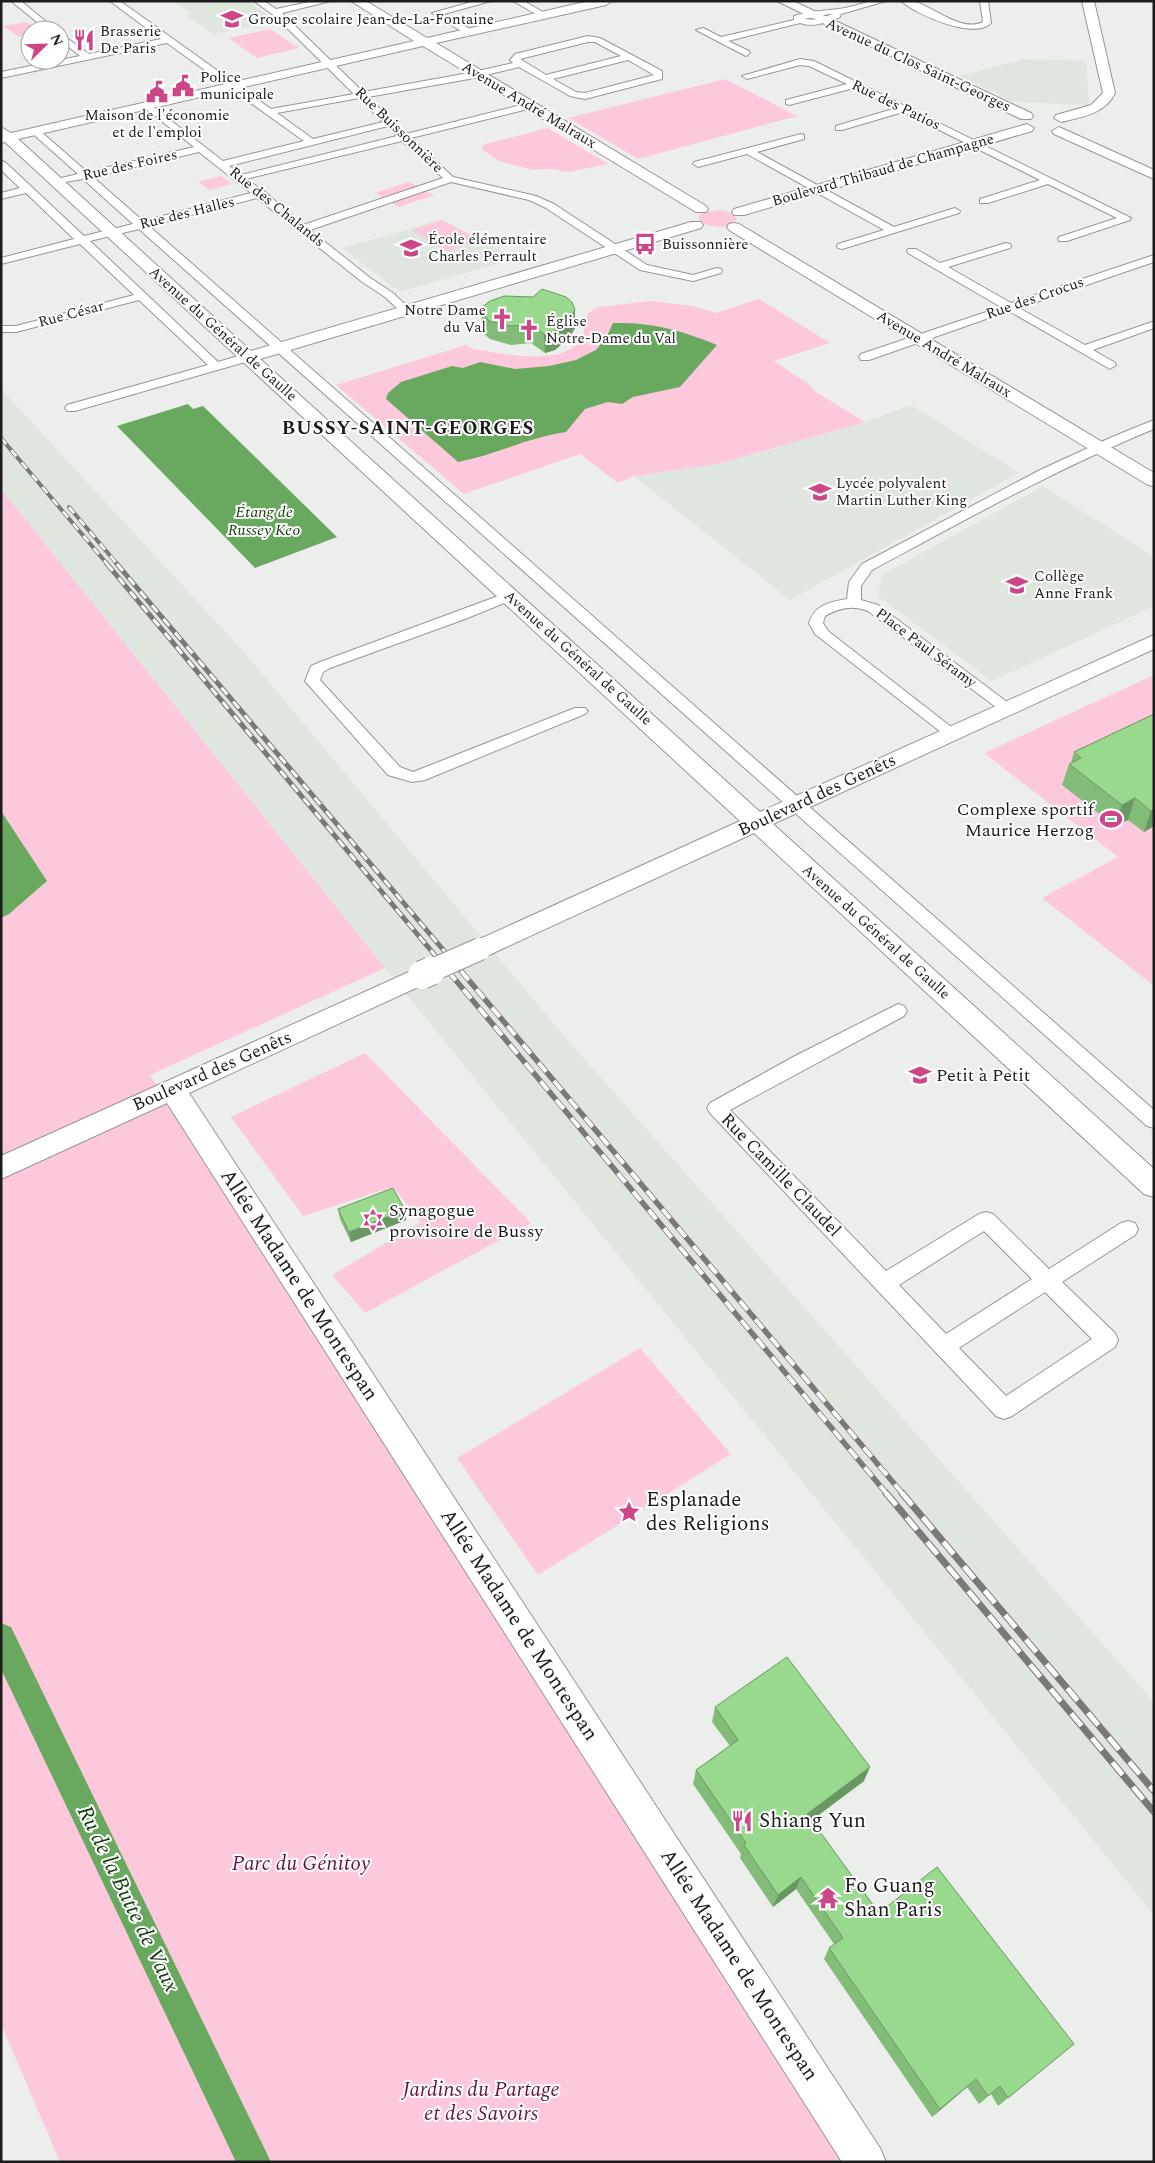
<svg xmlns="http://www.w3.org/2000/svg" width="1155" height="2163" font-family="Spectral,serif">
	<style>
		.built { fill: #dee6dd }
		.green { fill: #fdc8dc }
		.water { fill: #69a95f }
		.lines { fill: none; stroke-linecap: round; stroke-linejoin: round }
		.canal { fill: #69a95f; fill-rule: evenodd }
		.street-casing { stroke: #959794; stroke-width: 2 }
		.secondary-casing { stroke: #959794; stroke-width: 2 }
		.street { fill: #fff; fill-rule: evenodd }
		.secondary { fill: #fff; fill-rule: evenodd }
		.rail-far3-casing { stroke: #797a78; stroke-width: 4 }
		.rail-far2-casing { stroke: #797a78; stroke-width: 5 }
		.rail-far1-casing { stroke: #797a78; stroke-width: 5.5 }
		.rail-casing { stroke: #797a78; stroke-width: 7 }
		.rail-far3 { stroke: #fff; stroke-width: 2.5; stroke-dasharray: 8; stroke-linecap: butt }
		.rail-far2 { stroke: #fff; stroke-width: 3; stroke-dasharray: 9; stroke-linecap: butt }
		.rail-far1 { stroke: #fff; stroke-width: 4; stroke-dasharray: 12; stroke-linecap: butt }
		.rail { stroke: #fff; stroke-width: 5; stroke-dasharray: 16; stroke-linecap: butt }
		.secondary-bridge-far1-casing { stroke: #959794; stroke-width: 24; stroke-linecap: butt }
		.secondary-bridge-casing { stroke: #959794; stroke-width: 30; stroke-linecap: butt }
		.secondary-bridge-far1 { stroke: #fff; stroke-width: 22 }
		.secondary-bridge { stroke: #fff; stroke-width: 28 }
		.wall { fill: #83bb79 }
		.shaded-wall { fill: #6a9863 }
		.building { fill: #98d98d; stroke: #6a9863 }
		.labels { text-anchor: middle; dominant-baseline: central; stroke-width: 4; stroke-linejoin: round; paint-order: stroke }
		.far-poi-label { font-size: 15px; fill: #1b1c1b; stroke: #fff; text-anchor: start }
		.far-street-label { font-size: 15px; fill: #1b1c1b; stroke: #fff }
		.far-water-label { font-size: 16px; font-style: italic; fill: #133f0c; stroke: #fff }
		.street-label { font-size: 18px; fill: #1b1c1b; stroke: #fff }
		.poi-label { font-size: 18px; fill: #1b1c1b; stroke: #fff; text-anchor: start }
		.far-district-label { font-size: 19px; font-weight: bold; letter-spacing: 1px; fill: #1b1c1b; stroke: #fff }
		.near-street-label { font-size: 21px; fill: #1b1c1b; stroke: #fff }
		.near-poi-label { font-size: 21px; fill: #1b1c1b; stroke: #fff; text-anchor: start }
		.near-park-label { font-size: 21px; font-style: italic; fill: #67143f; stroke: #fff }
		.near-water-label { font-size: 22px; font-style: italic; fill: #133f0c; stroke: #fff }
	</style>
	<rect width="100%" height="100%" fill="#eceeeb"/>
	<g class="built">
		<polygon points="174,1 248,1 276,21 214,34 186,15 191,14"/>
		<polygon points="1024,59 1086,61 1089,105 1013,102 960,76"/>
		<polygon points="441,219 499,250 510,260 400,292 342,248 410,229"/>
		<polygon points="1,389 243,651 563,1035 1154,1702 1154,1915 385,968 1,489"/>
		<polygon points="911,405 1019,473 790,600 634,476 719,464 865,422"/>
		<polygon points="1043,486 1154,557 1154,606 992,681 878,596 882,575"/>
	</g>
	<g class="green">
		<polygon points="26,22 38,30 30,30 30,34 19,37 4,26"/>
		<polygon points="270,29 299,48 257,58 228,38"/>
		<polygon points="725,79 797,116 638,159 568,118"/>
		<polygon points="548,128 608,164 569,172 551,169 533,170 499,161 481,149 485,144"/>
		<polygon points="221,176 232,184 209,190 198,182"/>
		<polygon points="409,182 434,195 399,207 375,193"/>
		<path d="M 718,210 L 729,212 L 736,217 L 736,220 C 728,230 706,229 698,218 L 702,213 Z"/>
		<polygon points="442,220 479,240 448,251 412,230"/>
		<path d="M 759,299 L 830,343 L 774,361 L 810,385 L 816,392 L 865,422 L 718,464 L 634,476 L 618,483 L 580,454 L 464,494 L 336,385 L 466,345 L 473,349 C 501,353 563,368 581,339 C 585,333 586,320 588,313 L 599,307 L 651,301 L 693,306 L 716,313 Z"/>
		<polygon points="1,489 385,968 150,1075 847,2162 60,2162 1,2024"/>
		<polygon points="1154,675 1154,986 1042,898 1118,857 984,753"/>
		<polygon points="365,1053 531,1223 365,1313 332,1275 421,1222 393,1187 303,1216 231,1117"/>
		<polygon points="640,1348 731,1454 538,1575 457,1458"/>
	</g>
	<g class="water">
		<path d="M 613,323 C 652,322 681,330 717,345 L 680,387 L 633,397 L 622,404 L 608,402 L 585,409 L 566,432 C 529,437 495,455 458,462 L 386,399 L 388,393 L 401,382 L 452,366 L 463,368 L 480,362 L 515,369 L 549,366 L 576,360 L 596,350 L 606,338 Z"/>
		<polygon points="188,404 193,409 203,406 337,537 255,568 117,426"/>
		<polygon points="1,811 47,881 9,914 1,918"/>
	</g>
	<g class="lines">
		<polygon class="canal" points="1,1623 11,1627 271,2162 236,2162 1,1669"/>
		<g class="street-casing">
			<g id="street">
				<polygon points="11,1 21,1 56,30 47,30"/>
				<path d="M 110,1 L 120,1 L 271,109 L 354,94 L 276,17 L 254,1 L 264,1 L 276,9 L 314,1 L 331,1 L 282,13 L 363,92 L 469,73 L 513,63 L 510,60 L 515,54 L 588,36 L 600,38 L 662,71 L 662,79 L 585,99 L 570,96 L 519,67 L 469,79 L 368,97 L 406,134 L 529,103 L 532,104 L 532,108 L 411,138 L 453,177 L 536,196 L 554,204 L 647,265 L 693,275 L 717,268 L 721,269 L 722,271 L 721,273 L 693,281 L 640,270 L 546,208 L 529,200 L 451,182 L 310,230 L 369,277 L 393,293 L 411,310 L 405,313 L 401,312 L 385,297 L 361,281 L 257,198 L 149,226 L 1154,1110 L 1154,1128 L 1147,1126 L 139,229 L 90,241 L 218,362 L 248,353 L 254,357 L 252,360 L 75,411 L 67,411 L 65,408 L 67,405 L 208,365 L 139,300 L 16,332 L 1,332 L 1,326 L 16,326 L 134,295 L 80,244 L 1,264 L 1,258 L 74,239 L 26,193 L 1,199 L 1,193 L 20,188 L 1,170 L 1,161 L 5,162 L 84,236 L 133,224 L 83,179 L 53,184 L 53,180 L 78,174 L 32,133 L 32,129 L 38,129 L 87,172 L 194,147 L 144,107 L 142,105 L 147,102 L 223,161 L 304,141 L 167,43 L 1,78 L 1,72 L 80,56 L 60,40 L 60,33 L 89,54 L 161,39 ZM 588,42 L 595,42 L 621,56 L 546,75 L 520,59 ZM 628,60 L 654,75 L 585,93 L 576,92 L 553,79 ZM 359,98 L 383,122 L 313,139 L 277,113 ZM 388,126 L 397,136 L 241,175 L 229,166 ZM 402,141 L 443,178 L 303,225 L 265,192 L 246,179 ZM 199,152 L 251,193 L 143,221 L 93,177 Z"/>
				<polygon points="475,1 491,1 444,14 472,30 472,34 466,34 432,13"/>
				<polygon points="513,1 524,1 548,15 541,17"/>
				<path d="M 871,1 L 886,1 L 841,14 L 840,17 C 827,22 814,28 800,23 L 728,41 L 749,51 L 750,53 L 746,56 L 696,30 L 703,28 L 721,37 L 794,20 L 794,16 C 812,11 821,11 838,9 C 849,8 860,4 871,1 ZM 829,14 L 832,14 L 817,20 L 804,19 Z"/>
				<path d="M 901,1 C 905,1 909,1 913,1 C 932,6 962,33 983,22 L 980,1 L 988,1 L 991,23 C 974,40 917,15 901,1 Z"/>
				<polygon points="800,59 814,61 1131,218 1130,220 1067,241 1059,241 1058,239 1059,237 1117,218 1048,184 988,203 980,203 980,199 1040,180 903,112 842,130 836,130 836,126 896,108 854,88 789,105 786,104 786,100 847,84 809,66 800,65 747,79 742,76"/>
				<polygon points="801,134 804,135 804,139 757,152 894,227 955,208 960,211 959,213 842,249 838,248 837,246 838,244 884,230 747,154 698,167 693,164 694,162"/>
				<polygon points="1006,243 1010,244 1011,246 1010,248 948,267 1011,303 1154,255 1154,262 1019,308 1085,345 1152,322 1154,322 1154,328 1093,350 1114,362 1116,365 1110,369 1009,311 869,360 861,360 859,357 861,354 1001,307 908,253 907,251 908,249 916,249 940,263"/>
				<path d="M 1154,420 L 1154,429 C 1056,469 965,520 872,570 L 861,586 L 861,600 L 878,605 L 1011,705 L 1014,708 L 1011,711 L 1001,711 L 868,611 C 852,605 840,608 825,616 L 823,623 L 828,631 L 959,733 L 956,736 L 946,736 L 815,634 L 809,623 C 815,605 829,602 847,599 L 849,582 L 862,564 L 1040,470 L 1112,437 Z"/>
				<polygon points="509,592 514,593 516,596 514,599 465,619 330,668 323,672 320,680 400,767 413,772 575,708 585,708 588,711 585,714 425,780 412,782 388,775 305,681 311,666 320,662"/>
				<path d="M 898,1004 L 904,1006 L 907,1011 L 904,1016 L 730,1110 L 886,1271 L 979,1214 L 986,1212 L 993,1214 L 1049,1269 L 1121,1223 L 1128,1221 L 1135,1223 L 1138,1229 L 1135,1235 L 1062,1282 L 1115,1333 L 1118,1340 L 1115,1347 L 1012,1416 L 1004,1419 L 996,1416 L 710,1113 L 707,1108 L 710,1103 L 795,1056 ZM 984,1231 L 1032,1279 L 946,1334 L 899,1285 ZM 1045,1292 L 1092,1339 L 1006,1396 L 959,1348 Z"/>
			</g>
		</g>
		<g class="secondary-casing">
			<g id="secondary">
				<polygon points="351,1 366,1 427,38 589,1 612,1 606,5 436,43 706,206 708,209 706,212 696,212 423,46 18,139 251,351 691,222 701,222 703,225 701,228 260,359 760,812 1154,635 1154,649 773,824 1154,1169 1154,1197 1144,1194 754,833 489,955 480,958 471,955 468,949 471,943 740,821 5,142 1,143 1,127 11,133 414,41"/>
				<polygon points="777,1 793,1 1031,113 1033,116 1031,119 1021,119"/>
				<path d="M 1082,1 L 1094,1 L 1115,93 C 1105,114 1082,117 1061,122 L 1054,118 L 1056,115 L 1091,105 L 1103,93 Z"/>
				<polygon points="1027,124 1034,128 1032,131 744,215 734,215 732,212 734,209"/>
				<polygon points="1059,127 1154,170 1154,179 1054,134 1052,131"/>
				<polygon points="734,223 739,224 1154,473 1154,486 1148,485 729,230 727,227 729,224"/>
				<polygon points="422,966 431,969 434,975 431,981 189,1093 880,2148 886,2162 842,2162 167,1103 1,1179 1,1156"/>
			</g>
		</g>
		<use href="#street" class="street"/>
		<use href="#secondary" class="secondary"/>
		<g class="rail-far3-casing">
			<g id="rail-far3">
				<polyline points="1,438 108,565"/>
				<polyline points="69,507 118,565"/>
			</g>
		</g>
		<g class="rail-far2-casing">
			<g id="rail-far2">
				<polyline points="107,564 449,972"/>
				<polyline points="117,564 462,972"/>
			</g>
		</g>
		<g class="rail-far1-casing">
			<g id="rail-far1">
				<polyline points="448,971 887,1494"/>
				<polyline points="461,971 903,1494"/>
			</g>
		</g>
		<g class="rail-casing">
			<g id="rail">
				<polyline points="886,1493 1154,1812"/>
				<polyline points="902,1493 1154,1791"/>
			</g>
		</g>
		<use href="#rail-far3" class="rail-far3"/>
		<use href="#rail-far2" class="rail-far2"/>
		<use href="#rail-far1" class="rail-far1"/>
		<use href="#rail" class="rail"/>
		<g class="secondary-bridge-far1-casing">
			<polyline id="secondary-bridge-far1" points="428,972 480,949"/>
		</g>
		<g class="secondary-bridge-casing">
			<polyline id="secondary-bridge" points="422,975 431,971"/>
		</g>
		<use href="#secondary-bridge-far1" class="secondary-bridge-far1"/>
		<use href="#secondary-bridge" class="secondary-bridge"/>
	</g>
	<g class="wall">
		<polygon points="481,308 575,310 575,328 569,338 555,350 545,353 531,343 511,345 490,339 484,334 482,326"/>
		<polygon points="1154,714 1154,826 1144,832 1128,820 1115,826 1062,785 1069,764 1071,763 1074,752"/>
		<polygon points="338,1209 406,1220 351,1242 340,1219"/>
		<polygon points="715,1707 864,1781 811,1821 879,1913 1074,2044 998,2106 991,2094 979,2104 967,2087 932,2117 824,1959 829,1948 834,1944 796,1889 773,1907 740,1858 741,1854 693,1784 696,1770 730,1746 712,1722"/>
	</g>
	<g class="shaded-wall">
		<polygon points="575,310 575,328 569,338 555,350 545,353 544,334"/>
		<polygon points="1135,798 1128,820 1115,826 1122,805"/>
		<polygon points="1154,809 1154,826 1144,832 1151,811"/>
		<polygon points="405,1210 406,1220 351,1242 349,1232"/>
		<polygon points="870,1767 864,1781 802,1827 807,1814"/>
		<polygon points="801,1877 796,1889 773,1907 778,1895"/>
		<polygon points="976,2079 967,2087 932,2117 940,2109"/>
	</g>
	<g class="building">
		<polygon points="542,289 566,297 572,302 575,310 569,319 555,331 544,334 531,325 510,326 489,321 484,315 481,308 490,301 504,296 533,297"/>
		<polygon points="1154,714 1154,809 1151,811 1135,798 1122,805 1069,764 1081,758 1074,752"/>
		<polygon points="393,1188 405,1210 349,1232 338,1209"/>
		<polygon points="787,1657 870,1767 807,1814 879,1913 937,1867 1074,2044 1008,2098 1000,2086 988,2096 976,2079 940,2109 829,1948 843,1938 801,1877 778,1895 744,1845 746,1843 696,1770 738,1740 715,1707"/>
	</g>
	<defs>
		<g id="school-bare" transform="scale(1.725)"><path d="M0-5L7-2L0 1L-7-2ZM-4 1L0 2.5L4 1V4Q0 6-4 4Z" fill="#cd4687" stroke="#fff" stroke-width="2.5" paint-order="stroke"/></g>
		<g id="restaurant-bare" transform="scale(1.725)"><path d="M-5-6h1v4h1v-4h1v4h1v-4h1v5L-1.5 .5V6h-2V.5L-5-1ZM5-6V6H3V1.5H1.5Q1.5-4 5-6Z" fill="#cd4687" stroke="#fff" stroke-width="2.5" paint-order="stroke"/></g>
		<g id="civic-bare" transform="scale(1.725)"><path d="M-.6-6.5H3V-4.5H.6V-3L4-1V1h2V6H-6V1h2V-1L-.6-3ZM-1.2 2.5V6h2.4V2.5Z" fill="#cd4687" stroke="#fff" stroke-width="2.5" paint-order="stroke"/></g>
		<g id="bus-bare" transform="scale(1.725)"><path d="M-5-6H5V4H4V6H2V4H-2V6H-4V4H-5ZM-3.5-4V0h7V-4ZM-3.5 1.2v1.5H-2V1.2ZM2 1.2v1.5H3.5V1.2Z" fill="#cd4687" stroke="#fff" stroke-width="2.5" paint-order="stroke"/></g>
		<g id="church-bare" transform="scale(1.725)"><path d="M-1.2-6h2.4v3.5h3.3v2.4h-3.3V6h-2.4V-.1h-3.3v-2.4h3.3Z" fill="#cd4687" stroke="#fff" stroke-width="2.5" paint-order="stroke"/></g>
		<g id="stadium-bare" transform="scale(1.725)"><path d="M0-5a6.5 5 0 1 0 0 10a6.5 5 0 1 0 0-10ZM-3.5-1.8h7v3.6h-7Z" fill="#cd4687" stroke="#fff" stroke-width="2.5" paint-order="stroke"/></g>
		<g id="synagogue-bare" transform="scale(1.725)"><path d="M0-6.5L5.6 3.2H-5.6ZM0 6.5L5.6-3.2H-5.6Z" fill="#cd4687" stroke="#fff" stroke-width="2.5" paint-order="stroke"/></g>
		<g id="sight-bare" transform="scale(1.725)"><path d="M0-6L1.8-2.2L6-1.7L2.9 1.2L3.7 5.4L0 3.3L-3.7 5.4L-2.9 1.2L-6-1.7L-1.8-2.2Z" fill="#cd4687" stroke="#fff" stroke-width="2.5" paint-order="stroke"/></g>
		<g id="temple-bare" transform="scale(1.725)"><path d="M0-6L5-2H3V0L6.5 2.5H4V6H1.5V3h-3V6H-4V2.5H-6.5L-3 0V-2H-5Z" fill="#cd4687" stroke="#fff" stroke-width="2.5" paint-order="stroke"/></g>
	</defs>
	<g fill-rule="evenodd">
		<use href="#school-bare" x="232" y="19"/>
		<use href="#restaurant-bare" x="84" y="40"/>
		<use href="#civic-bare" x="183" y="86"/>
		<use href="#civic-bare" x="157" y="92"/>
		<use href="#bus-bare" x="645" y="244"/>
		<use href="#school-bare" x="411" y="248"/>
		<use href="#church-bare" x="502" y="319"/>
		<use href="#church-bare" x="529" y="330"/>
		<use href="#school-bare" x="820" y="492"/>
		<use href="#school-bare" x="1017" y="585"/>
		<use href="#stadium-bare" x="1111" y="819"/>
		<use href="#school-bare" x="920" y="1075"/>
		<use href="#synagogue-bare" x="373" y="1220"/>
		<use href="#sight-bare" x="629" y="1512"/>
		<use href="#restaurant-bare" x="742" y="1821"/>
		<use href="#temple-bare" x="828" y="1898"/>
	</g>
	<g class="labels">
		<g class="far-poi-label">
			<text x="248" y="19">Groupe scolaire Jean-de-La-Fontaine</text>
			<text x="100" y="31">Brasserie<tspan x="100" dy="17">De Paris</tspan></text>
			<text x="200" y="77">Police<tspan x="200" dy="17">municipale</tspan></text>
			<text x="157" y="115" text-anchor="middle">Maison de l'économie<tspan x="157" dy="17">et de l'emploi</tspan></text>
			<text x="428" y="239">École élémentaire<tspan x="428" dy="17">Charles Perrault</tspan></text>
			<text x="662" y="244">Buissonnière</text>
			<text x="486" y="310" text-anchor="end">Notre Dame<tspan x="486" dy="17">du Val</tspan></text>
			<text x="546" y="321">Église<tspan x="546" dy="17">Notre-Dame du Val</tspan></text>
			<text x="836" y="483">Lycée polyvalent<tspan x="836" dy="17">Martin Luther King</tspan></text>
			<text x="1034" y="576">Collège<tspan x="1034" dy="17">Anne Frank</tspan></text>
		</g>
		<g class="far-street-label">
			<text transform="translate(918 65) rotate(25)">Avenue du Clos Saint-Georges</text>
			<text transform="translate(529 105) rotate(31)">Avenue André Malraux</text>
			<text transform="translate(896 105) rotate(26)">Rue des Patios</text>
			<text transform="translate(399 130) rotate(44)">Rue Buissonnière</text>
			<text transform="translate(130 165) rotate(-13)">Rue des Foires</text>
			<text transform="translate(883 170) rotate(-16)">Boulevard Thibaud de Champagne</text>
			<text transform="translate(277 207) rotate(39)">Rue des Chalands</text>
			<text transform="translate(187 213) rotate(-14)">Rue des Halles</text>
			<text transform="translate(1035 298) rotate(-19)">Rue des Crocus</text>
			<text transform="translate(71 314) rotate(-15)">Rue César</text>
			<text transform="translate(223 334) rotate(42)">Avenue du Général de Gaulle</text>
			<text transform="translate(944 354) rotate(31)">Avenue André Malraux</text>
			<text transform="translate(926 648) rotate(37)">Place Paul Séramy</text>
			<text transform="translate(578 658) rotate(42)">Avenue du Général de Gaulle</text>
			<text transform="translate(876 932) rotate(42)">Avenue du Général de Gaulle</text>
		</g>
		<g class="far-water-label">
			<text x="264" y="512">Étang de<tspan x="264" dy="18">Russey Keo</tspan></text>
		</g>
		<g class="street-label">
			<text transform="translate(817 795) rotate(-25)">Boulevard des Genêts</text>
			<text transform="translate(212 1071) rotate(-24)">Boulevard des Genêts</text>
			<text transform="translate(781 1175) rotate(46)">Rue Camille Claudel</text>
		</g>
		<g class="poi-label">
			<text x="1094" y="809" text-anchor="end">Complexe sportif<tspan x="1094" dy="21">Maurice Herzog</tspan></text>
			<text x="936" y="1075">Petit à Petit</text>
			<text x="389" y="1210">Synagogue<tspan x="389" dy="21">provisoire de Bussy</tspan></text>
		</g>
		<g class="far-district-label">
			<text x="408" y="428">BUSSY-SAINT-GEORGES</text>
		</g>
		<g class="near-street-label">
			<text transform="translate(299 1285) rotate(57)">Allée Madame de Montespan</text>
			<text transform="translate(519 1625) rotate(57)">Allée Madame de Montespan</text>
			<text transform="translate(739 1965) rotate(57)">Allée Madame de Montespan</text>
		</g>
		<g class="near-poi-label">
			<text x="646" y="1500">Esplanade<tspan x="646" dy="24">des Religions</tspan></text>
			<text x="759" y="1821">Shiang Yun</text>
			<text x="844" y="1886">Fo Guang<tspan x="844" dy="24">Shan Paris</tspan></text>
		</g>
		<g class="near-park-label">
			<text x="301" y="1864">Parc du Génitoy</text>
			<text x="481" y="2090">Jardins du Partage<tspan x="481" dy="24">et des Savoirs</tspan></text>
		</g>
		<g class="near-water-label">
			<text transform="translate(128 1899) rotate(64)">Ru de la Butte de Vaux</text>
		</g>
	</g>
	<rect width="1155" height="2163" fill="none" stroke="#1b1c1b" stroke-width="5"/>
	<g transform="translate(45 45) rotate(67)"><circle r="24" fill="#ffffff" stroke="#a4a4a4"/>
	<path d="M0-4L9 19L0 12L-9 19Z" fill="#cd4687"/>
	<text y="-8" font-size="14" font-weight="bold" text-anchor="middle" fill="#1b1c1b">N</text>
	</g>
</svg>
